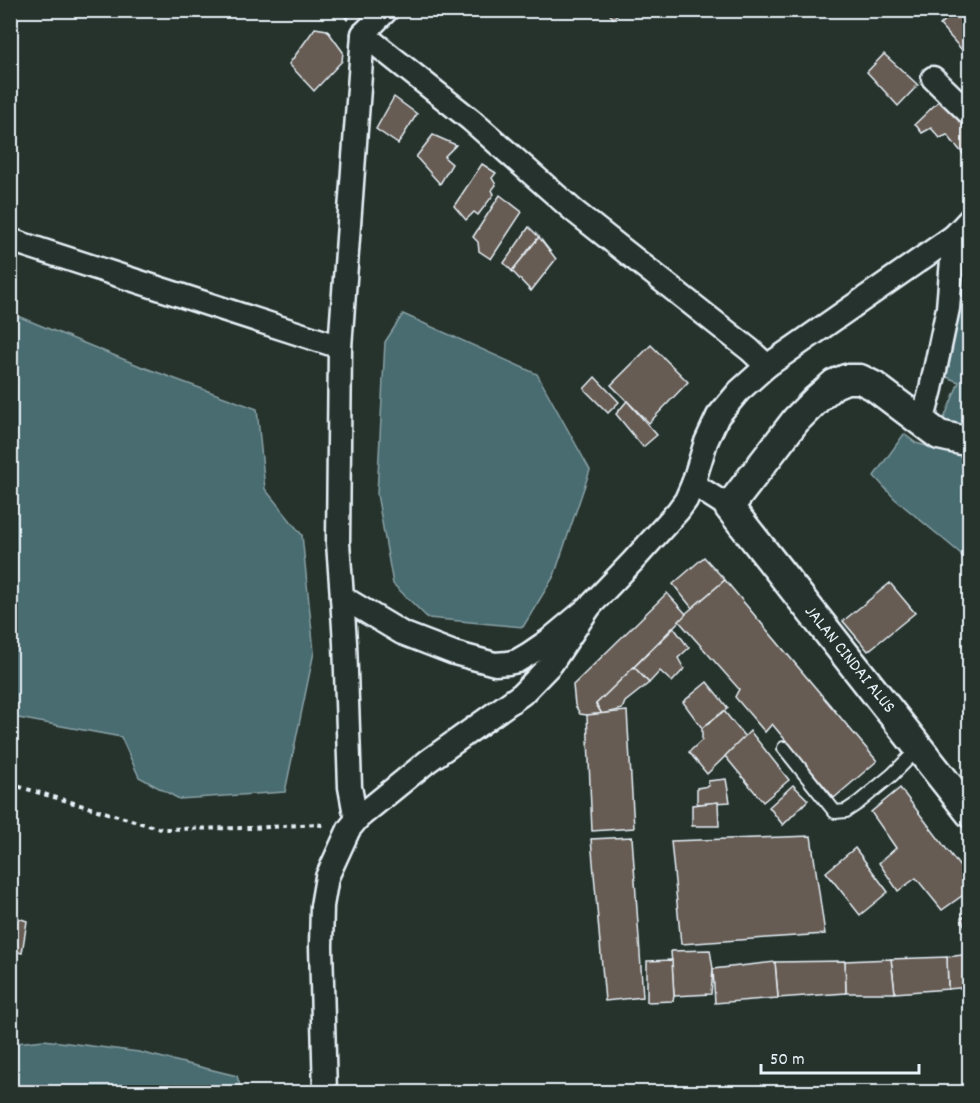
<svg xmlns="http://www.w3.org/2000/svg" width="980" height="1103" font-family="Dekko,sans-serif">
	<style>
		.water { fill: #496c70; stroke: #89a1a6; stroke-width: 1.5 }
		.building { fill: #665b53; stroke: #e8f1f8; stroke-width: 1.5 }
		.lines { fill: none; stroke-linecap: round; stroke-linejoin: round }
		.service-casing { stroke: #e8f1f8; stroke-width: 16 }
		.minor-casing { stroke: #e8f1f8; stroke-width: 27 }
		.tertiary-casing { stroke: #e8f1f8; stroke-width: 33 }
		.path { stroke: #e8f1f8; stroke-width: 4; stroke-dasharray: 4.5 4.5; stroke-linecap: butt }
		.service { stroke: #26332d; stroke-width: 12 }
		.minor { stroke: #26332d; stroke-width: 22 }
		.tertiary { stroke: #26332d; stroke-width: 28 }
		.labels { text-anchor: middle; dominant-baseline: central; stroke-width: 4.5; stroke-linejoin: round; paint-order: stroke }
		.street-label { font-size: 18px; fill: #e8f1f8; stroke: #26332d }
	</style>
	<rect width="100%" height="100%" fill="#26332d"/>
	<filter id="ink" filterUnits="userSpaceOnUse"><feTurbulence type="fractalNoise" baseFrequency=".0167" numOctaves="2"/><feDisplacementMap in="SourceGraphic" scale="12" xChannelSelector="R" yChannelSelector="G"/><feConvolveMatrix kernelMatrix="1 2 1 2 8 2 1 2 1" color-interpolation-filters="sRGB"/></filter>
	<g filter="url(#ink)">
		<g class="water">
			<polygon points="969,277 969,420 959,445 963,457 969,463 969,567 960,553 895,499 874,476 904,434 916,443 940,450 943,421 959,382 944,376 959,304"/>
			<polygon points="10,313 140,366 257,409 265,489 302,535 314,652 285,792 179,799 139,777 121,737 18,718 11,716"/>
			<polygon points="403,314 537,374 590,470 554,576 523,627 428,618 393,584 377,494 385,342"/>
			<polygon points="44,1040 139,1052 237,1076 242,1092 12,1092 16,1043"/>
		</g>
		<g class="building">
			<polygon points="606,10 623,10 613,18"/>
			<polygon points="956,10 958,10 970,22 970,59 940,25"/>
			<polygon points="315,28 327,30 343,52 342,61 314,91 289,64"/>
			<polygon points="884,54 918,85 898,106 867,72"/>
			<polygon points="946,94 970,121 970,151 964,155 947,135 940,138 931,128 922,133 915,124"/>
			<polygon points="394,97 417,114 398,144 376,129"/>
			<polygon points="433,135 456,145 444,157 452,164 440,184 416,157"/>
			<polygon points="482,164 496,173 492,178 496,185 492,190 494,194 478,215 474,212 466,220 454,206"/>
			<polygon points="500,195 522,212 491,259 479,251 478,242 473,237"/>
			<polygon points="529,227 539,237 512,271 504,263"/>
			<polygon points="539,237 556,259 531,291 512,271"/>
			<polygon points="651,345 688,382 649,423 611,385"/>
			<polygon points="595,377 619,402 608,413 584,389"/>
			<polygon points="627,401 657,435 643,447 616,414"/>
			<polygon points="704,557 725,580 692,608 673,584"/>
			<polygon points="725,580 877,761 834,798 772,724 765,732 735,697 739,689 678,620"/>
			<polygon points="890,583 915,613 868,651 843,621"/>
			<polygon points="667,593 686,614 634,667 596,704 602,714 587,715 580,714 575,705 573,685"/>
			<polygon points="674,628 689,648 678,658 684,669 672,682 660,671 649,683 634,667"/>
			<polygon points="634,667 649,683 625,702 622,709 602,714 596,704"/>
			<polygon points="707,682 728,708 702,728 683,702"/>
			<polygon points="627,711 634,828 592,831 587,715"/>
			<polygon points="724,711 745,737 707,774 689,752 702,740 702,728"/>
			<polygon points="750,731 789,780 763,802 725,756"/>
			<polygon points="726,779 730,802 697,804 697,788 709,786 708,781"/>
			<polygon points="793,785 808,800 783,825 769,807"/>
			<polygon points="900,788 970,880 970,890 942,910 916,878 898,891 879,863 896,848 871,812"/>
			<polygon points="718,802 719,826 692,826 692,805"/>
			<polygon points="811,836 825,934 681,944 671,841"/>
			<polygon points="632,837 643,997 605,1001 591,839"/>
			<polygon points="855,848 888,892 860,915 826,872"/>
			<polygon points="970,914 970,937 961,918"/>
			<polygon points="10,915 27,921 22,953 10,950"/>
			<polygon points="710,950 713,969 711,994 674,996 671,951"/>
			<polygon points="970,954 970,987 948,989 947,957"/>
			<polygon points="947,957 948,989 895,993 891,959"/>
			<polygon points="891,959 895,993 846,993 845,961"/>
			<polygon points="672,960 674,996 673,1001 647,1002 647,961"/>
			<polygon points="845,961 846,993 778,998 775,962"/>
			<polygon points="775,962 778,998 715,1003 713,969"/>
		</g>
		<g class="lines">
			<g class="service-casing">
				<polyline id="service" points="784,748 835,812 846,811 858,803 892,775 918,749"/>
			</g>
			<g class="minor-casing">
				<g id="minor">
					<polyline points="387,10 363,34 340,347 338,543 342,597 402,633 454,653 495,664 508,663 517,661 529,654 548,641 590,606"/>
					<polyline points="363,34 471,120 574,211 750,350 767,366"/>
					<polyline points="933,78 970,114"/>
					<polyline points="10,240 340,347"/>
					<polyline points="922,423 931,389 948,308 954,236 970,219"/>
					<polyline points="693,484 706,442 718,416 739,391 767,366 954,236"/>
					<polyline points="342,597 345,643 350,787 354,809 358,818"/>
					<polyline points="325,1092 321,946 322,906 327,877 349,829 358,818 428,761 522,694 552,663 590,606 633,561 678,511 686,500 693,484 729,507"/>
				</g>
			</g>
			<g class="tertiary-casing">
				<polyline id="tertiary" points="970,442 939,435 874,386 860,379 846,379 834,384 817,399 796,420 729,507 970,813"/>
			</g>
			<g class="path">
				<polyline points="339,10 350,21"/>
				<polyline points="10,784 161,829 253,828 316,824 327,826"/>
			</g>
			<use href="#service" class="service"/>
			<use href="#minor" class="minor"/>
			<use href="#tertiary" class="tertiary"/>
		</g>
	</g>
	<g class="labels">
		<g class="street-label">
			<text transform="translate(849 660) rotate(51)">JALAN CINDAI ALUS</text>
		</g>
	</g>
	<rect width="980" height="1103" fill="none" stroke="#26332d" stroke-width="36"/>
	<rect x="18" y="18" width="944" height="1067" fill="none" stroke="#e8f1f8" stroke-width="2" filter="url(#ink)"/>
	<path d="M761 1064v9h158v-9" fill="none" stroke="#e8f1f8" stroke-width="3"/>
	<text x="770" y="1064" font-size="18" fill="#e8f1f8" stroke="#26332d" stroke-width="4.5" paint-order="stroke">50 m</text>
</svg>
